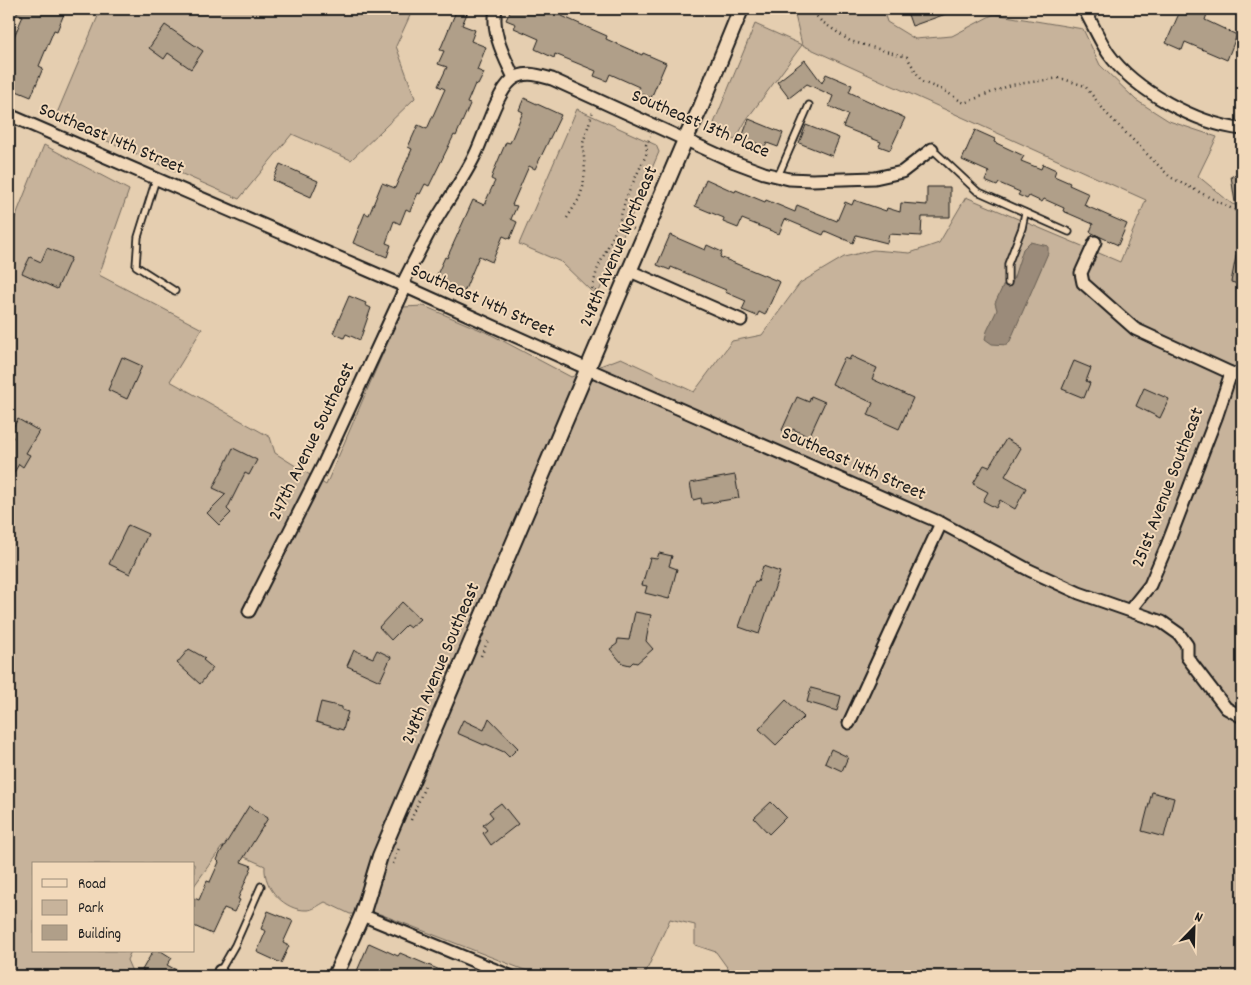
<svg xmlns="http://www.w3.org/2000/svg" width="1251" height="985" font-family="Dekko,sans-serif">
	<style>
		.green { fill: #c7b39b; stroke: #72685c }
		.water { fill: #9b8b7a; stroke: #685f54 }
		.building { fill: #b09f89; stroke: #1c1c1c }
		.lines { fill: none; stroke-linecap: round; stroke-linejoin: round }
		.service-casing { stroke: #1c1c1c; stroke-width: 9 }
		.minor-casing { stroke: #1c1c1c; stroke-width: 15 }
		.tertiary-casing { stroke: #1c1c1c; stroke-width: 18 }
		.path { stroke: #1c1c1c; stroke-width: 2.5; stroke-dasharray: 1 4; stroke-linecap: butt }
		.service { stroke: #f2d9ba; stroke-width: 5.5 }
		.minor { stroke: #f2d9ba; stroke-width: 11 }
		.tertiary { stroke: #f2d9ba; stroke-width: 14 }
		.labels { text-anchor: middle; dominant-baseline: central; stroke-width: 4; stroke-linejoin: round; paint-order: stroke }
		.street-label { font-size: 19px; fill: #1c1c1c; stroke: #f2d9ba }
	</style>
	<rect width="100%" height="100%" fill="#e5ceb0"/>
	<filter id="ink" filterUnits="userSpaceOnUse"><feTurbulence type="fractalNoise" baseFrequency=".02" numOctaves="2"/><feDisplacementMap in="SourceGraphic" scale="10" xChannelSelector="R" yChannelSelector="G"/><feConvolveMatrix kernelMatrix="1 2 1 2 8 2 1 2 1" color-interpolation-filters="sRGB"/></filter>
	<g filter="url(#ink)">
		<g class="green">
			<polygon points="101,9 413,9 396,46 415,98 351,160 292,134 239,199 55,118"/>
			<path d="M 800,9 L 883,9 L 887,22 L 915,39 L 952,36 L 994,14 L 1083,29 L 1100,65 L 1136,100 L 1169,121 L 1217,137 L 1198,176 L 1232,204 L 1242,207 L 1242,976 L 736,976 L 729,970 L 716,952 L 695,945 L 695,925 L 670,919 L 644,976 L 540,976 L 380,914 L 350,914 L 325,902 C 319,905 313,910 307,910 C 285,911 263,888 265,866 L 222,847 L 194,886 L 194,864 L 34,864 L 34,951 L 131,951 L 127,960 L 133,974 L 131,976 L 9,976 L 9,233 L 44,145 L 129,190 L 99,275 L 202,329 L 170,381 L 270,437 L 275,453 L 326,485 L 403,307 L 424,306 L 490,334 L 571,377 L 621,358 L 694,392 L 732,341 L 762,335 L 800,283 L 844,257 L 873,250 L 910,253 L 939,243 L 966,197 L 1120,262 L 1146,200 L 802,45 L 747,119 L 735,140 C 724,136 717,136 714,123 L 755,24 L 802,45 L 795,15 Z"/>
			<polygon points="577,109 656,145 659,152 598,294 592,292 561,262 519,244"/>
		</g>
		<polygon class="water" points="1030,242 1048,246 1048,253 1010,341 1007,345 992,344 985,339 987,331 997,310 995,303 1004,284 1012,283 1023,249"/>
		<g class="building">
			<polygon points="9,9 66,9 57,31 54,30 39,66 43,68 31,97 9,88 9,48 23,16"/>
			<polygon points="457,9 469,9 462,25 475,30 471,41 486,47 477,70 484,73 478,85 475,84 467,103 470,104 456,136 454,135 429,186 425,184 420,194 418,193 410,211 406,209 400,224 394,221 386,243 391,245 387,257 353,243 365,213 369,215 382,183 395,188 412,149 408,147 418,125 427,129 445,89 438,86 447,67 438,64 444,51 440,50"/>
			<polygon points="511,9 546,9 607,36 606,39 642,55 643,53 666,63 651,98 637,92 639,87 610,74 607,81 594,76 596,71 555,54 554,58 535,49 539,39 514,28 516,24 506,20"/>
			<polygon points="906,9 957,9 957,10 912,26"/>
			<polygon points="1181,9 1194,9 1207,14 1205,20 1237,35 1227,60 1185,42 1182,50 1166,43"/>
			<polygon points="165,25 203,51 191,69 168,53 164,59 149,48"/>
			<polygon points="805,60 822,83 826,74 852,85 849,92 905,118 890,150 879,146 881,142 843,127 848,115 829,106 833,96 807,84 789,98 777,82"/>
			<polygon points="524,98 561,115 535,169 529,166 512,205 517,206 511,219 517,222 510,239 503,236 492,262 479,256 464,292 435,279 445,257 447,258 473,200 484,205 495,181 491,179 495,168 506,142 510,143 523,112 519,110"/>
			<polygon points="749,119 783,133 778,147 767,143 765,147 742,137"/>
			<polygon points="806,125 839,138 832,156 799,143"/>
			<polygon points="975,130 995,139 994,142 1024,156 1021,161 1041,169 1043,164 1056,170 1054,176 1070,183 1069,185 1089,194 1084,205 1127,224 1118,245 1090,232 1093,224 1063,211 1064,208 1044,199 1042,202 1029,196 1027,199 1018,195 1020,192 999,183 997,186 985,181 989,172 962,160"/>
			<polygon points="280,164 318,181 311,197 273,180"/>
			<polygon points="1242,175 1242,208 1236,209 1231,176"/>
			<polygon points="706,179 735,192 736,190 765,202 766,200 795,212 797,205 837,221 845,202 852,205 854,200 886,211 887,208 900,212 901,203 927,205 927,187 950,187 950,217 922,217 921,236 889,234 887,243 856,235 853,243 825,231 823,235 785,219 779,234 742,219 738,228 723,222 724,218 695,206"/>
			<polygon points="670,235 705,250 707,245 722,252 720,257 780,282 765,315 759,312 757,316 742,310 746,301 725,292 726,290 671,267 670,270 657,265"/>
			<polygon points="47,248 71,258 57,289 22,273 30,257 41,262"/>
			<polygon points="1237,251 1242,252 1242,285 1231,282"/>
			<polygon points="349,296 366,303 365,305 371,308 360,340 346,334 344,338 333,333"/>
			<polygon points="851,356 877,368 872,379 913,398 899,429 868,415 873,403 832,384 844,358 849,360"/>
			<polygon points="122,357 142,366 127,399 108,390"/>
			<polygon points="1074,361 1091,368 1086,381 1090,383 1084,398 1062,389"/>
			<polygon points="1144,388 1169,399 1160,418 1136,406"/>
			<polygon points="811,396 825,402 809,437 793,429 790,435 782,430 797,397 809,402"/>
			<polygon points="18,419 39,431 26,453 30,455 23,467 19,464 9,481 9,444 13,437 9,434"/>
			<polygon points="1006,439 1021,448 1005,476 1026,488 1015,509 1000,500 996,508 983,501 988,492 973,484 984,465 989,467"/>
			<polygon points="233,448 257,460 249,475 245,473 227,509 231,513 219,525 207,513 226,494 213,488"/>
			<polygon points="735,475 739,498 702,504 701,498 693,500 690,483"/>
			<polygon points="128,525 148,534 130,574 109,564"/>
			<polygon points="659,553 672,556 669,566 677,569 669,599 645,593 647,586 642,585 650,558 657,559"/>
			<polygon points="763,566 780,572 759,634 739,627 755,581 758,582"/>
			<polygon points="402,602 420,619 410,628 406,625 391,640 379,627"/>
			<polygon points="635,612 651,615 646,641 653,649 637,663 633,662 630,665 622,663 610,649 617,644 618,639 629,640"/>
			<polygon points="189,649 205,658 203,660 213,668 200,684 177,663"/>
			<polygon points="354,650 373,658 377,650 391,657 380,681 347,666"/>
			<polygon points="811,688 841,696 837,711 807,702"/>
			<polygon points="786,700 804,717 776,745 759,729"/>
			<polygon points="321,702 342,707 342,710 348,712 343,730 316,722"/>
			<polygon points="489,718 518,748 509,757 504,752 486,744 484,745 457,733 463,720 484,730"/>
			<polygon points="831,749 848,757 842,771 825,763"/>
			<polygon points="1152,792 1174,798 1164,837 1142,831"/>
			<polygon points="771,802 786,817 769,834 754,818"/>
			<polygon points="501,803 518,824 491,845 483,833 487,830 483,825 493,817 489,812"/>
			<polygon points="249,806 268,818 241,862 252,866 238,899 240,900 234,912 224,908 212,934 194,926 194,898 199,900 207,881 210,882 219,862 217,860 220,853"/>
			<polygon points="268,911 293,921 283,943 289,946 281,963 257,952 266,931 261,929"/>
			<polygon points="369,943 398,956 400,953 454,976 369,976 357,971"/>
			<polygon points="153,951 161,951 172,958 167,965 187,976 153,976 142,970"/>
		</g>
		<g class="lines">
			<g class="service-casing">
				<g id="service">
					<polyline points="932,149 977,191 1069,232"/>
					<polyline points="778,176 809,105"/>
					<polyline points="156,179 138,237 136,266 175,291"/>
					<polyline points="1008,283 1008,264 1022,228 1025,213"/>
					<polyline points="220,971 235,945 261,886"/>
				</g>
			</g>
			<g class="minor-casing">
				<g id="minor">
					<path d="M 496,9 C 491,33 504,56 514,78"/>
					<path d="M 1084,9 C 1092,23 1099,39 1108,53 C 1134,90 1197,124 1242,129"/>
					<polyline points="9,115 402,285 588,369 941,523 1029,570 1079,593 1162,622 1179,634 1187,645 1187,657 1226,708 1242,717"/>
					<polyline points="1095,242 1081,273 1083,283 1135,329 1231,373 1242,376"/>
					<polyline points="630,271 741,320"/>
					<path d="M 402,285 C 413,263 424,241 436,220 C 449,198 464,178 475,155 C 485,135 496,93 512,80 C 524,70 538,75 552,79 L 732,161 L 764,173 L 789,179 L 812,180 L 875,178 L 902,172 L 932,149"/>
					<polyline points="1130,610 1150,585 1168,543 1217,415 1231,373"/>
					<polyline points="249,611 323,465 406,286"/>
					<polyline points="849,723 941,523"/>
					<polyline points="362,915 510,976"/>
					<polyline points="220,971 222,976"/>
				</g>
			</g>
			<g class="tertiary-casing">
				<polyline id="tertiary" points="335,976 362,915 380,856 685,140 701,107 741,9"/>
			</g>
			<g class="path">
				<polyline points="810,9 821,21 850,41 907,57 922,82 943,90 964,103 1011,85 1060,78 1085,86 1107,114 1170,177 1242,214"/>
				<polyline points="567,218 579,199 583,187 585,172 583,143 593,111"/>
				<polyline points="619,223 634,229"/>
				<polyline points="605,295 592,290 597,270 619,223 626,198 646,155 647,151 646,145 651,136"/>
				<polyline points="481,656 489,638"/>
				<polyline points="411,820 425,786"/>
				<polyline points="393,864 399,848"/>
			</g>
			<use href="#service" class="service"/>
			<use href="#minor" class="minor"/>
			<use href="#tertiary" class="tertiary"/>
		</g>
	</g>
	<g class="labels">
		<g class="street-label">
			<text transform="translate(700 125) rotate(23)">Southeast 13th Place</text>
			<text transform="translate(111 140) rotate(23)">Southeast 14th Street</text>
			<text transform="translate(620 247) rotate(-67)">248th Avenue Northeast</text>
			<text transform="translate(482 302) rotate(24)">Southeast 14th Street</text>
			<text transform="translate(313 442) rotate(-64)">247th Avenue Southeast</text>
			<text transform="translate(853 465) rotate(24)">Southeast 14th Street</text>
			<text transform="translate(1169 488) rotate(-69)">251st Avenue Southeast</text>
			<text transform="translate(442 664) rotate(-67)">248th Avenue Southeast</text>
		</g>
	</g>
	<rect width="1251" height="985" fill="none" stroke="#f2d9ba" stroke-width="30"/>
	<rect x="15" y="15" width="1221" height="955" fill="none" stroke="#1c1c1c" stroke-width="2" filter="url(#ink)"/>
	<rect x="32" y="862" width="162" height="90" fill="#f2d9ba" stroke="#9c8d7b"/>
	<rect x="42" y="879" width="25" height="8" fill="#f2d9ba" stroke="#9c8d7b"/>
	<text x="78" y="888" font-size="15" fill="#1c1c1c">Road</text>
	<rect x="42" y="900" width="25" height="15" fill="#c7b39b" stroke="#9c8d7b"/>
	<text x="78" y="912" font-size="15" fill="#1c1c1c">Park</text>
	<rect x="42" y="925" width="25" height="15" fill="#b09f89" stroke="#9c8d7b"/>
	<text x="78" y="938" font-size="15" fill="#1c1c1c">Building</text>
	<g transform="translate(1194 928) rotate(23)" stroke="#f2d9ba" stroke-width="4" paint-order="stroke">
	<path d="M0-4L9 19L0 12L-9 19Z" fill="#1c1c1c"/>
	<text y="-8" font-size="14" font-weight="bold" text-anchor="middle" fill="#1c1c1c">N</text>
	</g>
</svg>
